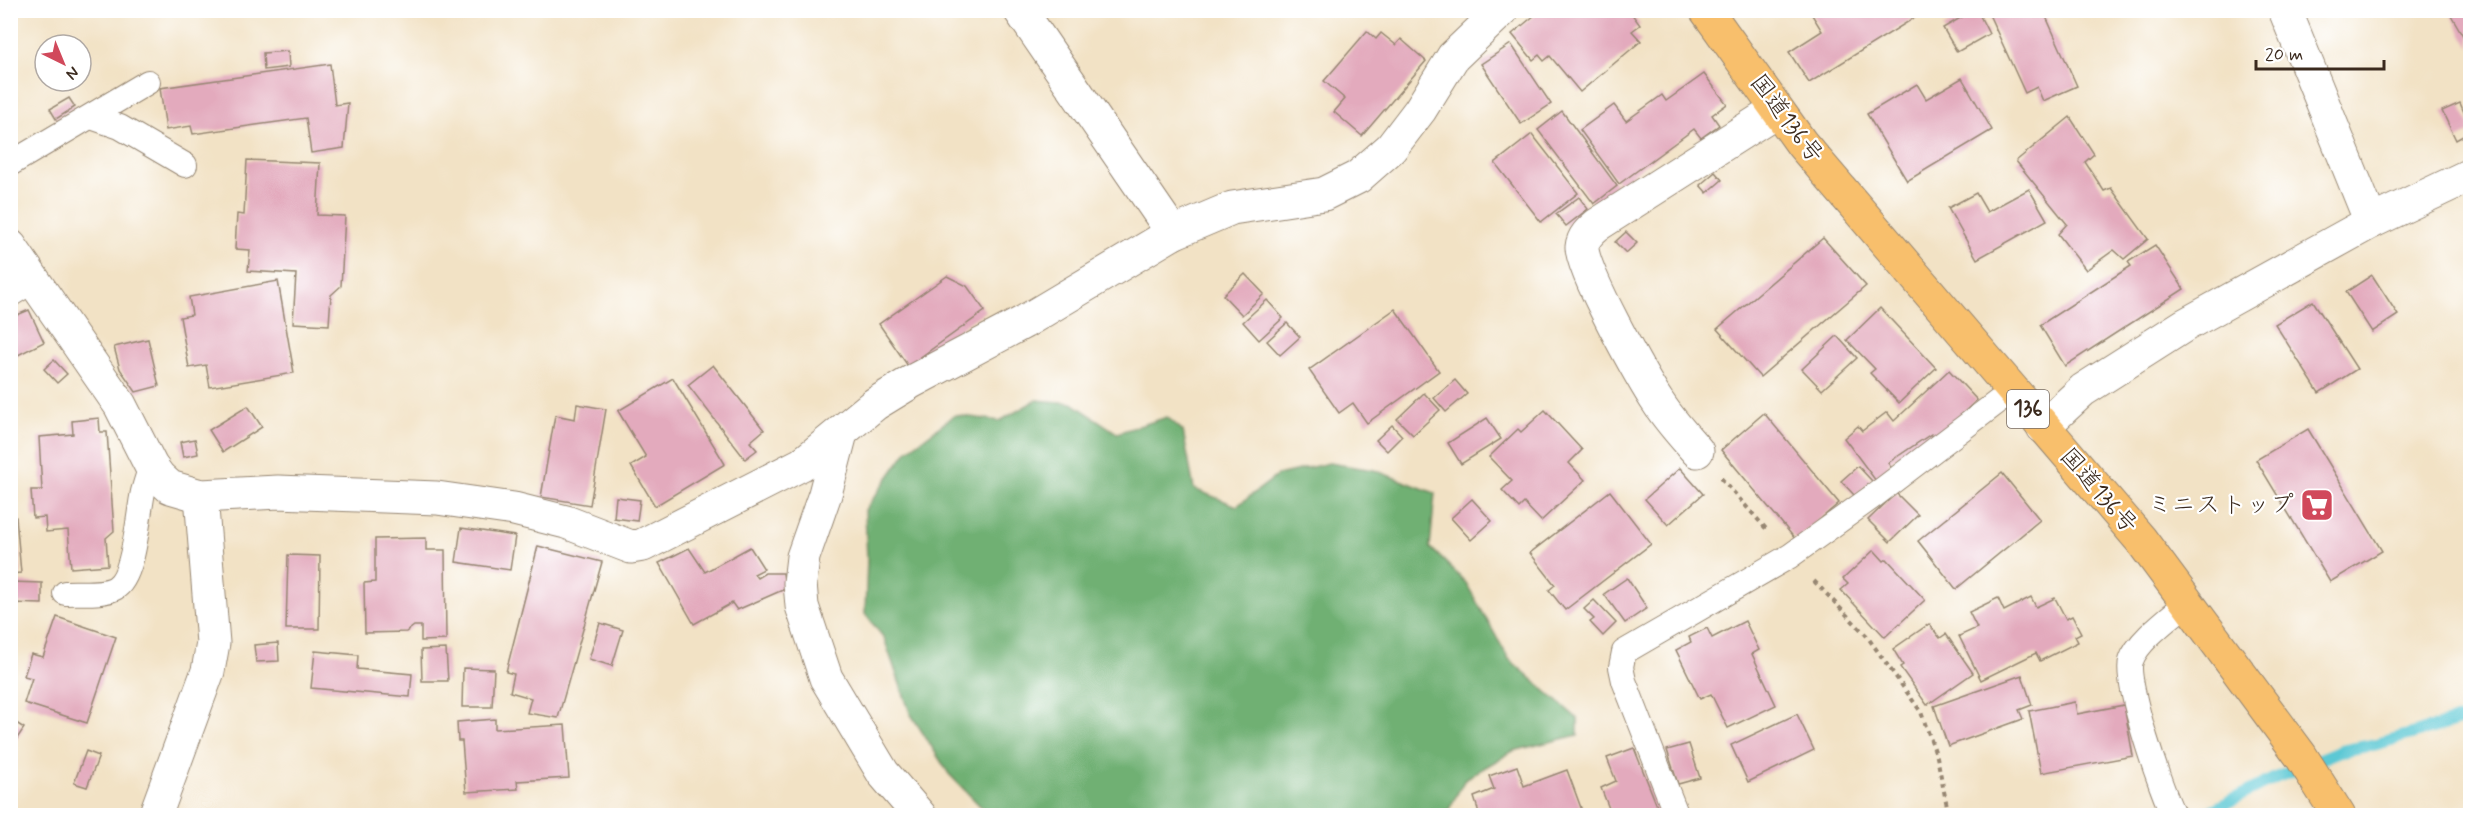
<svg xmlns="http://www.w3.org/2000/svg" width="2481" height="826" font-family="Mynerve,'Klee One',sans-serif">
	<style>
		.forest { fill: #6fb073; stroke: #556d48; stroke-width: 1.5 }
		.lines { fill: none; stroke-linecap: round; stroke-linejoin: round }
		.stream { stroke: #5cc8d4; stroke-width: 12 }
		.building { fill: #e3aabd }
		.service-casing { stroke: #968672; stroke-width: 26 }
		.minor-casing { stroke: #968672; stroke-width: 35 }
		.trunk-casing { stroke: #968672; stroke-width: 35 }
		.path { stroke: #968672; stroke-width: 4; stroke-dasharray: 4.5 4.5; stroke-linecap: butt }
		.service { stroke: #fff; stroke-width: 24 }
		.minor { stroke: #fff; stroke-width: 33 }
		.trunk { stroke: #f8bf6c; stroke-width: 33 }
		.labels { text-anchor: middle; dominant-baseline: central; stroke-width: 4.5; stroke-linejoin: round; paint-order: stroke }
		.shield { fill: #fff; stroke: #766a62; stroke-width: 1.5 }
		.shield-label { font-size: 22px; font-weight: bold; fill: #3b2a1e }
		.street-label { font-size: 24px; fill: #3b2a1e; stroke: #fff }
		.poi-label { font-size: 24px; fill: #3b2a1e; stroke: #fff; text-anchor: end }
	</style>
	<rect width="100%" height="100%" fill="#fff"/>
	<filter id="ink" filterUnits="userSpaceOnUse"><feTurbulence type="fractalNoise" baseFrequency=".0167" numOctaves="2"/><feDisplacementMap in="SourceGraphic" scale="12" xChannelSelector="R" yChannelSelector="G"/><feConvolveMatrix kernelMatrix="1 2 1 2 8 2 1 2 1" color-interpolation-filters="sRGB"/></filter>
	<filter id="wash" filterUnits="userSpaceOnUse"><feTurbulence type="fractalNoise" baseFrequency=".008" numOctaves="4" result="noise"/><feDisplacementMap in="SourceGraphic" scale="24" xChannelSelector="R" yChannelSelector="G"/><feGaussianBlur stdDeviation="1.35" result="paint"/><feColorMatrix in="noise" values="0 0 0 0 0 0 0 0 0 0 0 0 0 0 0 0 0 1.4 0 .05"/><feComposite in="paint" operator="in"/></filter>
	<g filter="url(#wash)">
		<rect width="100%" height="100%" fill="#f2e2c5"/>
		<polygon class="forest" points="1036,400 1072,403 1117,433 1167,417 1183,431 1194,489 1237,506 1278,475 1329,463 1374,470 1435,493 1430,547 1466,583 1509,659 1578,719 1578,735 1513,751 1465,779 1446,815 989,815 949,774 910,713 884,638 865,614 867,559 865,510 907,451 955,415 1000,421"/>
		<g class="lines">
			<polyline class="stream" points="2201,816 2275,778 2341,751 2377,744 2470,717"/>
		</g>
		<g id="blocks">
			<g class="building">
				<polygon points="1541,10 1612,10 1614,13 1629,10 1640,25 1632,31 1641,41 1580,92 1550,56 1544,61 1539,55 1533,60 1512,34"/>
				<polygon points="1809,10 1923,10 1924,12 1809,83 1789,52 1822,31"/>
				<polygon points="1974,10 1977,10 1989,34 1957,52 1943,28"/>
				<polygon points="1987,10 2043,10 2077,86 2043,101 2037,87 2025,93"/>
				<polygon points="2457,10 2470,10 2470,48 2451,15"/>
				<polygon points="1367,31 1376,39 1381,33 1396,45 1401,39 1426,61 1362,136 1334,112 1345,99 1324,81"/>
				<polygon points="1511,44 1551,104 1521,124 1481,64"/>
				<polygon points="288,51 289,67 264,70 263,53"/>
				<polygon points="330,64 335,105 348,103 344,148 311,153 306,118 193,134 191,126 166,130 160,88"/>
				<polygon points="1704,74 1727,104 1712,115 1719,125 1701,138 1694,129 1619,184 1580,130 1614,105 1626,121 1662,95 1666,101"/>
				<polygon points="1962,78 1992,130 1907,181 1867,114 1917,84 1926,99"/>
				<polygon points="69,98 75,107 56,119 50,109"/>
				<polygon points="2460,103 2470,126 2470,132 2456,140 2442,111"/>
				<polygon points="1562,111 1617,186 1594,204 1538,130"/>
				<polygon points="2070,117 2094,154 2085,162 2104,191 2111,188 2148,239 2124,259 2114,250 2086,270 2058,234 2067,224 2016,161"/>
				<polygon points="1532,134 1578,193 1541,222 1495,163"/>
				<polygon points="247,160 320,163 317,215 345,216 341,286 331,295 329,325 293,323 296,274 248,271 250,250 235,249 237,214 244,215"/>
				<polygon points="1715,172 1722,180 1707,193 1700,185"/>
				<polygon points="2029,189 2047,220 1977,259 1948,208 1976,193 1987,212"/>
				<polygon points="1579,197 1588,209 1566,226 1556,214"/>
				<polygon points="1626,232 1637,243 1626,253 1615,242"/>
				<polygon points="1823,238 1866,286 1760,377 1717,329"/>
				<polygon points="2155,245 2184,289 2065,366 2040,325 2131,266 2128,262"/>
				<polygon points="1245,274 1264,294 1242,315 1223,295"/>
				<polygon points="2372,275 2398,315 2372,332 2346,292"/>
				<polygon points="947,276 967,286 985,311 908,366 879,324"/>
				<polygon points="278,281 294,373 210,387 206,365 189,368 180,317 192,315 189,297"/>
				<polygon points="1267,300 1283,318 1259,340 1243,322"/>
				<polygon points="2313,301 2357,369 2319,393 2275,324"/>
				<polygon points="1880,308 1936,368 1899,403 1870,373 1875,369 1847,340"/>
				<polygon points="1395,309 1439,371 1367,423 1353,403 1339,413 1309,370"/>
				<polygon points="29,310 44,342 10,359 10,318"/>
				<polygon points="1287,323 1300,337 1280,355 1267,341"/>
				<polygon points="1837,336 1857,358 1822,390 1802,369"/>
				<polygon points="148,339 159,386 136,392 120,369 114,347"/>
				<polygon points="54,360 67,374 57,383 44,369"/>
				<polygon points="713,365 764,430 750,442 757,450 745,459 688,385"/>
				<polygon points="1949,370 1977,400 1935,439 1931,434 1888,463 1892,469 1876,481 1844,438 1858,426 1862,431 1887,412 1894,421"/>
				<polygon points="673,378 725,464 655,506 631,466 646,457 618,411"/>
				<polygon points="1455,380 1467,394 1446,412 1434,398"/>
				<polygon points="1424,393 1440,410 1413,435 1397,419"/>
				<polygon points="577,404 606,409 590,505 541,497 555,415 575,419"/>
				<polygon points="248,406 262,427 223,452 209,430"/>
				<polygon points="1545,410 1582,450 1569,463 1585,480 1541,521 1524,503 1519,508 1502,490 1512,481 1489,457 1518,429 1521,432"/>
				<polygon points="1764,413 1839,503 1796,540 1721,450"/>
				<polygon points="99,418 100,432 107,432 114,531 106,538 108,565 71,568 68,530 46,532 45,517 33,518 31,490 42,490 39,437 73,434 72,421"/>
				<polygon points="1487,418 1501,439 1461,464 1448,443"/>
				<polygon points="1392,425 1402,436 1387,451 1376,440"/>
				<polygon points="2308,429 2382,551 2330,582 2256,460"/>
				<polygon points="195,439 198,454 183,457 180,442"/>
				<polygon points="1858,466 1872,481 1855,496 1841,481"/>
				<polygon points="1680,468 1703,494 1668,525 1645,499"/>
				<polygon points="2002,473 2040,520 1956,589 1918,541"/>
				<polygon points="1610,491 1651,544 1565,610 1549,590 1555,585 1530,553"/>
				<polygon points="1896,493 1918,515 1890,542 1868,520"/>
				<polygon points="616,497 640,500 637,521 614,518"/>
				<polygon points="1472,499 1492,521 1471,540 1451,518"/>
				<polygon points="16,517 21,573 10,574 10,518"/>
				<polygon points="461,528 515,536 510,570 456,562"/>
				<polygon points="426,538 426,550 445,550 446,640 421,641 421,626 414,626 406,632 365,633 364,583 375,582 375,539"/>
				<polygon points="538,546 602,562 558,718 527,713 531,698 510,692 514,674 506,672"/>
				<polygon points="750,547 764,569 754,574 757,578 765,573 783,573 785,589 737,610 732,603 694,624 659,563 689,548 705,572"/>
				<polygon points="1874,550 1884,561 1887,559 1925,600 1885,637 1841,590 1848,584 1843,579"/>
				<polygon points="288,555 320,556 319,629 286,629"/>
				<polygon points="1627,578 1647,608 1625,623 1604,594"/>
				<polygon points="10,582 42,583 42,604 10,603"/>
				<polygon points="2031,597 2036,607 2055,598 2066,619 2072,616 2081,633 2075,636 2078,642 2040,661 2036,653 1981,680 1959,636 1977,628 1969,612 1998,598 2004,611"/>
				<polygon points="1594,600 1616,623 1603,636 1590,622 1594,619 1584,609"/>
				<polygon points="57,617 116,637 87,723 24,703 32,678 24,676 31,654 43,657"/>
				<polygon points="1745,621 1759,650 1752,654 1776,705 1728,728 1711,694 1700,699 1676,650 1691,642 1689,637 1707,628 1712,638"/>
				<polygon points="600,623 623,630 612,666 589,659"/>
				<polygon points="1929,624 1940,638 1946,634 1973,673 1927,705 1900,667 1903,665 1893,649"/>
				<polygon points="278,643 279,661 256,662 254,645"/>
				<polygon points="446,649 448,681 422,681 421,650"/>
				<polygon points="315,651 358,655 357,669 412,674 410,697 311,688"/>
				<polygon points="463,668 494,669 492,707 462,707"/>
				<polygon points="2022,675 2032,705 2019,710 2023,719 1948,746 1934,706"/>
				<polygon points="2075,702 2077,714 2124,705 2133,756 2041,773 2029,711"/>
				<polygon points="1797,714 1814,750 1748,782 1731,745"/>
				<polygon points="10,719 24,728 10,749"/>
				<polygon points="495,719 495,729 565,725 569,778 517,781 518,789 466,792 462,741 458,741 457,722"/>
				<polygon points="1689,744 1700,778 1678,784 1667,750"/>
				<polygon points="1634,748 1661,816 1612,816 1601,788 1616,781 1607,758"/>
				<polygon points="86,751 99,756 87,787 74,783"/>
				<polygon points="1517,766 1524,786 1567,770 1584,816 1480,816 1474,797 1494,789 1489,776"/>
			</g>
		</g>
	</g>
	<g filter="url(#ink)">
		<use href="#blocks" fill-opacity="0" stroke="#968672" stroke-width="1.5"/>
		<g class="lines">
			<g class="service-casing">
				<g id="service">
					<polyline points="91,117 120,127 185,165"/>
					<polyline points="10,164 148,82"/>
					<polyline points="10,295 34,280"/>
					<path d="M 65,593 C 79,592 103,595 115,588 C 135,577 138,514 143,492 C 145,484 148,475 151,466"/>
					<polyline points="1677,816 1624,681 1621,667 1624,652 1790,556 1875,495 2012,391"/>
					<path d="M 2174,816 C 2162,794 2124,682 2131,661 C 2137,641 2172,616 2188,602"/>
				</g>
			</g>
			<g class="minor-casing">
				<g id="minor">
					<polyline points="1020,10 1173,233"/>
					<polyline points="2285,10 2371,222"/>
					<polyline points="10,246 120,405 151,466 159,477 170,487 201,496 278,492 437,498 514,509 566,522 631,547 643,545 802,464 875,404 911,382 1024,322 1173,233 1232,208 1324,194 1358,177 1391,148 1420,110 1453,57 1502,10"/>
					<polyline points="2043,427 2083,390 2185,325 2371,222 2470,175"/>
					<polyline points="841,433 825,494 803,557 800,583 802,606 826,678 883,773 920,816"/>
					<path d="M 1697,451 C 1684,436 1670,421 1659,404 C 1644,382 1580,268 1582,247 C 1583,237 1590,231 1597,225 L 1777,110"/>
					<polyline points="155,816 208,671 213,643 201,496"/>
				</g>
			</g>
			<g class="trunk-casing">
				<polyline id="trunk" points="1706,10 1802,144 2141,540 2301,756 2339,816"/>
			</g>
			<g class="path">
				<polyline points="1721,478 1768,531"/>
				<polyline points="1814,581 1866,635 1921,712 1937,757 1949,816"/>
			</g>
			<use href="#service" class="service"/>
			<use href="#minor" class="minor"/>
			<use href="#trunk" class="trunk"/>
		</g>
	</g>
	<defs>
		<g id="supermarket-square" transform="scale(1.725)"><rect x="-9" y="-9" width="18" height="18" rx="4" fill="#d1495b" stroke="#fff"/><path d="M-6-5.5h2.5l.6 2H6L4.5 2H-2.5L-4.4-4H-6ZM-1.5 3.2a1.3 1.3 0 1 0 .1 0ZM3 3.2a1.3 1.3 0 1 0 .1 0Z" fill="#fff"/></g>
	</defs>
	<g fill-rule="evenodd">
		<use href="#supermarket-square" x="2317" y="505"/>
	</g>
	<g class="labels">
		<rect class="shield" x="2007" y="390" width="42" height="38" rx="4.5"/>
		<g class="shield-label">
			<text x="2028" y="409">136</text>
		</g>
		<g class="street-label">
			<text transform="translate(1786 119) rotate(53)">国道136号</text>
			<text transform="translate(2098 491) rotate(49)">国道136号</text>
		</g>
		<g class="poi-label">
			<text x="2294" y="505">ミニストップ</text>
		</g>
	</g>
	<rect width="2481" height="826" fill="none" stroke="#fff" stroke-width="36"/>
	<g transform="translate(63 63) rotate(137)"><circle r="28" fill="#ffffff" stroke="#b1aaa5" stroke-width="1.5"/>
	<path d="M0-4.5L10 22L0 15L-10 22Z" fill="#d1495b"/>
	<text y="-9" font-size="16" font-weight="bold" text-anchor="middle" fill="#3b2a1e">N</text>
	</g>
	<path d="M2256 60v9h128v-9" fill="none" stroke="#3b2a1e" stroke-width="3"/>
	<text x="2265" y="60" font-size="18" fill="#3b2a1e" stroke="#ffffff" stroke-width="4.5" paint-order="stroke">20 m</text>
</svg>
